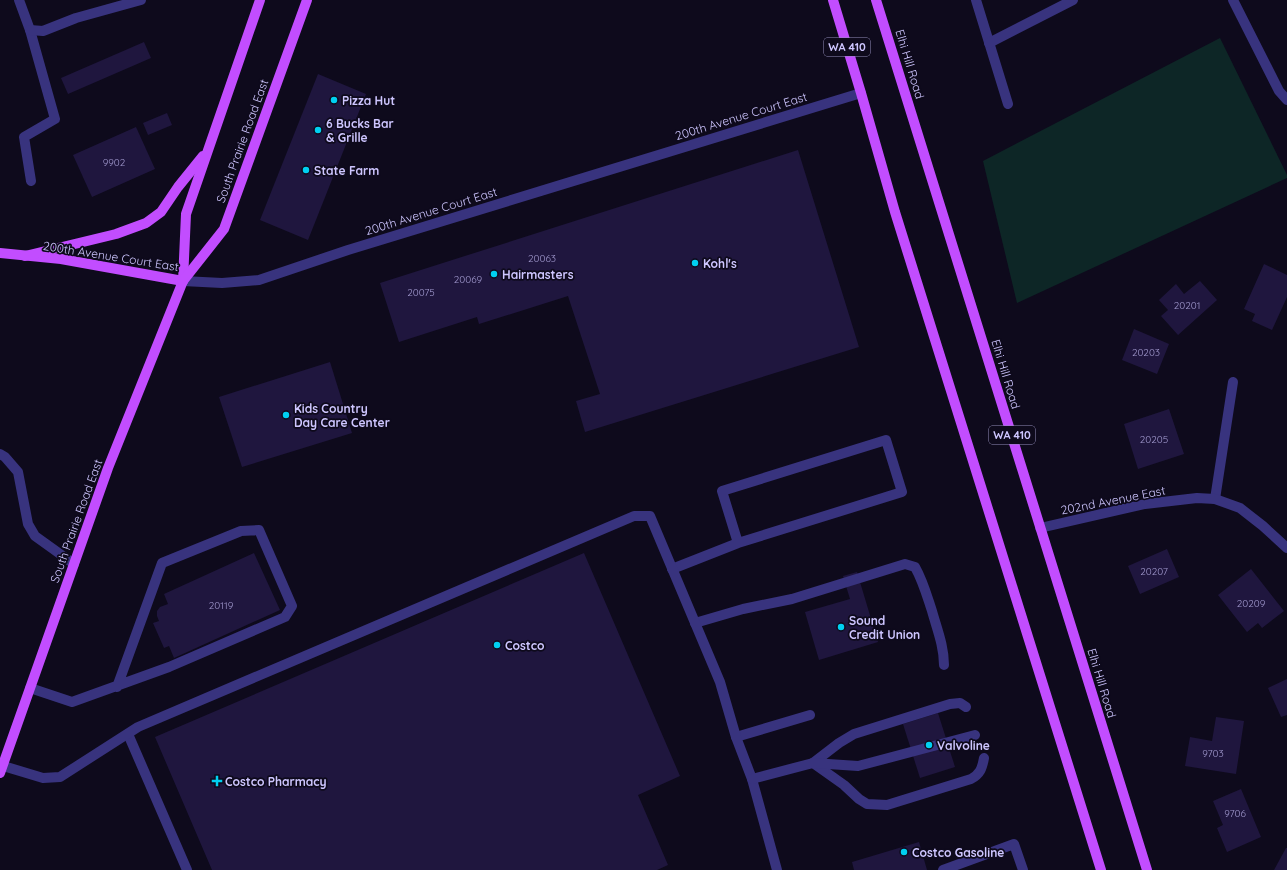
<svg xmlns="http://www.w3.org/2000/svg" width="1287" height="870" font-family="Quicksand,sans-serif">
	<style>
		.green { fill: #0d2626 }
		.building { fill: #1f163e }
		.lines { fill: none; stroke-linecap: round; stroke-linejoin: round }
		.minor { stroke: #38337e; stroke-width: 10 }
		.major { stroke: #c24dff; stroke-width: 10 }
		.poi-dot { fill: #00d0f1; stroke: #0e0a1c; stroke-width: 1.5 }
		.labels { text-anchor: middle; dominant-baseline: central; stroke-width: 3.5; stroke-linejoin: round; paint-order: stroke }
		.number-label { font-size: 10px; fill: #a29acf }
		.shield { fill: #0e0a1c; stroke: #948ebb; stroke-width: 1 }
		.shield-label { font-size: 11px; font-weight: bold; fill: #cec6ff }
		.street-label { font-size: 12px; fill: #cec6ff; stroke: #0e0a1c }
		.poi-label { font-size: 12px; font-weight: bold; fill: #cec6ff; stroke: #0e0a1c; text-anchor: start }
	</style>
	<rect width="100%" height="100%" fill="#0e0a1c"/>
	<polygon class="green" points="1220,38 1287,175 1287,178 1017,303 983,161"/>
	<g class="building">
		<polygon points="144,42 151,58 68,94 61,78"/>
		<polygon points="318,74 366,94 308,240 260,220"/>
		<polygon points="167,113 172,125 148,135 143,123"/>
		<polygon points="136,127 155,169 92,197 73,155"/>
		<polygon points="798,150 859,347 585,432 576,401 600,394 568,296 479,324 477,317 399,342 380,283"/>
		<polygon points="1264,264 1287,275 1287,297 1272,330 1252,321 1255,314 1244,309"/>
		<polygon points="1200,281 1217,300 1178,335 1161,316 1168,310 1159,300 1176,284 1184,294"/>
		<polygon points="1134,329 1169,344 1157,374 1122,360"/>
		<polygon points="330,362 352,433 242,467 219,397"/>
		<polygon points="1169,409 1184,454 1138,469 1124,424"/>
		<polygon points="1167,549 1179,577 1140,594 1128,566"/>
		<polygon points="254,553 280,610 174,658 169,646 164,648 153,623 159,621 157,616 157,611 160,607 168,604 164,594"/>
		<polygon points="584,553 680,776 638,795 668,865 657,870 212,870 155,737"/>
		<polygon points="1251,569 1284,611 1262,628 1258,623 1247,632 1218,595"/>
		<polygon points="857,572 878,642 819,660 805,612 850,599 843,576"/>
		<polygon points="1287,679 1287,715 1281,717 1268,688"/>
		<polygon points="938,713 955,767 920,778 903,724"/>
		<polygon points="1216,717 1244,721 1236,774 1185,766 1190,737 1212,741"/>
		<polygon points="1241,789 1261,837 1227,852 1217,828 1223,825 1213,801"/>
		<polygon points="919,842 927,870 854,870 852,862"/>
		<polygon points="1286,848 1287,848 1287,870 1274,870"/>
	</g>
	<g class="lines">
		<g class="minor">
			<polyline points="19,0 30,30 55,119 24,137 31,181"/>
			<polyline points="976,0 1008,104"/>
			<polyline points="1233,0 1279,91 1287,100"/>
			<polyline points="30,30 43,31 76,18 141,0"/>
			<polyline points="989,43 1073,0"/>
			<polyline points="183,281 222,283 259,280 348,250 861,93"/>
			<polyline points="0,454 5,457 18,472 28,524 35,536 74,564"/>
			<polyline points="1215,499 1233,382"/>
			<polyline points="1040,528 1145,504 1197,498 1215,499 1240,508 1263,526 1287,548"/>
			<polyline points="672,569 733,545 738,543 902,492 886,440 722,491 738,543"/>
			<path d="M 695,623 L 743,609 L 792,599 L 905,564 L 915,567 C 923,581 927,596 932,611 C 937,629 944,646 944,665"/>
			<polyline points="30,688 72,702 169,667 285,617 292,606 259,530 241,531 162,563 117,687"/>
			<polyline points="128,734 187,870"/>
			<polyline points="736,737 810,715"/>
			<path d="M 813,763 L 844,785 L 859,799 L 867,804 L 887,805 L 971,779 C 980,774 982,769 984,758"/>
			<polyline points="813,763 839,743 854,734 950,704 960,703 966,707"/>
			<polyline points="0,765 43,778 60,777 138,727 634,516 650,516 720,682 736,737 752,779 777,870"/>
			<polyline points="752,779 813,763 858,766 975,735"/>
			<polyline points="943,870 1014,844 1023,870"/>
		</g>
		<g class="major">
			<polyline points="833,0 861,93 895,212 1101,870"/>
			<polyline points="876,0 1147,870"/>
			<polyline points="0,253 61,259 183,281"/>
			<polyline points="25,256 116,234 146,223 161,212 178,187 203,156"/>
			<polyline points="183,281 186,214 260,0"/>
			<polyline points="0,773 108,468 183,281 224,229 307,0"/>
		</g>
	</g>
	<g class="poi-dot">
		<circle cx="334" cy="100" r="4"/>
		<circle cx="318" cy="130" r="4"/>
		<circle cx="306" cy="170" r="4"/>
		<circle cx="695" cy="263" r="4"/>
		<circle cx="494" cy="274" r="4"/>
		<circle cx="286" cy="415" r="4"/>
		<circle cx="841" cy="627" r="4"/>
		<circle cx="497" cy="645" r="4"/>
		<circle cx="929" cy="745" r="4"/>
		<path d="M215 775h4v4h4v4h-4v4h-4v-4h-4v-4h4z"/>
		<circle cx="904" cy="852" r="4"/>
	</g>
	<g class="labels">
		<g class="number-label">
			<text x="114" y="162">9902</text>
			<text x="542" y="258">20063</text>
			<text x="468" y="279">20069</text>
			<text x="421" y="292">20075</text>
			<text x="1187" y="305">20201</text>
			<text x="1146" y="352">20203</text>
			<text x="1154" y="439">20205</text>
			<text x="1154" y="571">20207</text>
			<text x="1251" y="603">20209</text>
			<text x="221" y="605">20119</text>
			<text x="1213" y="753">9703</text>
			<text x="1235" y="813">9706</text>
		</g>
		<g class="shield">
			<rect x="824" y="38" width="46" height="18" rx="3"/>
			<rect x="989" y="426" width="46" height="18" rx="3"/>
		</g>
		<g class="shield-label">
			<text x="847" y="47">WA 410</text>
			<text x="1012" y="435">WA 410</text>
		</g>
		<g class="street-label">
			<text transform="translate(910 64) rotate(73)">Elhi Hill Road</text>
			<text transform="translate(741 116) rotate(-17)">200th Avenue Court East</text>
			<text transform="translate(242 141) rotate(-70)">South Prairie Road East</text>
			<text transform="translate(431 211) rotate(-17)">200th Avenue Court East</text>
			<text transform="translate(111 256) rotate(9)">200th Avenue Court East</text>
			<text transform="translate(1006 374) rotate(73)">Elhi Hill Road</text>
			<text transform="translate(1113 500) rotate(-11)">202nd Avenue East</text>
			<text transform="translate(76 521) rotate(-70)">South Prairie Road East</text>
			<text transform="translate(1102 683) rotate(73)">Elhi Hill Road</text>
		</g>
		<g class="poi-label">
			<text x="342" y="100">Pizza Hut</text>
			<text x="326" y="123">6 Bucks Bar<tspan x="326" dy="14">&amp; Grille</tspan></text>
			<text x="314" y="170">State Farm</text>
			<text x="703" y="263">Kohl's</text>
			<text x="502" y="274">Hairmasters</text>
			<text x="294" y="408">Kids Country<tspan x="294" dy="14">Day Care Center</tspan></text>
			<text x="849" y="620">Sound<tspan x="849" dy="14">Credit Union</tspan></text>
			<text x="505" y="645">Costco</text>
			<text x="937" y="745">Valvoline</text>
			<text x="225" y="781">Costco Pharmacy</text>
			<text x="912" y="852">Costco Gasoline</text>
		</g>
	</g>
</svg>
